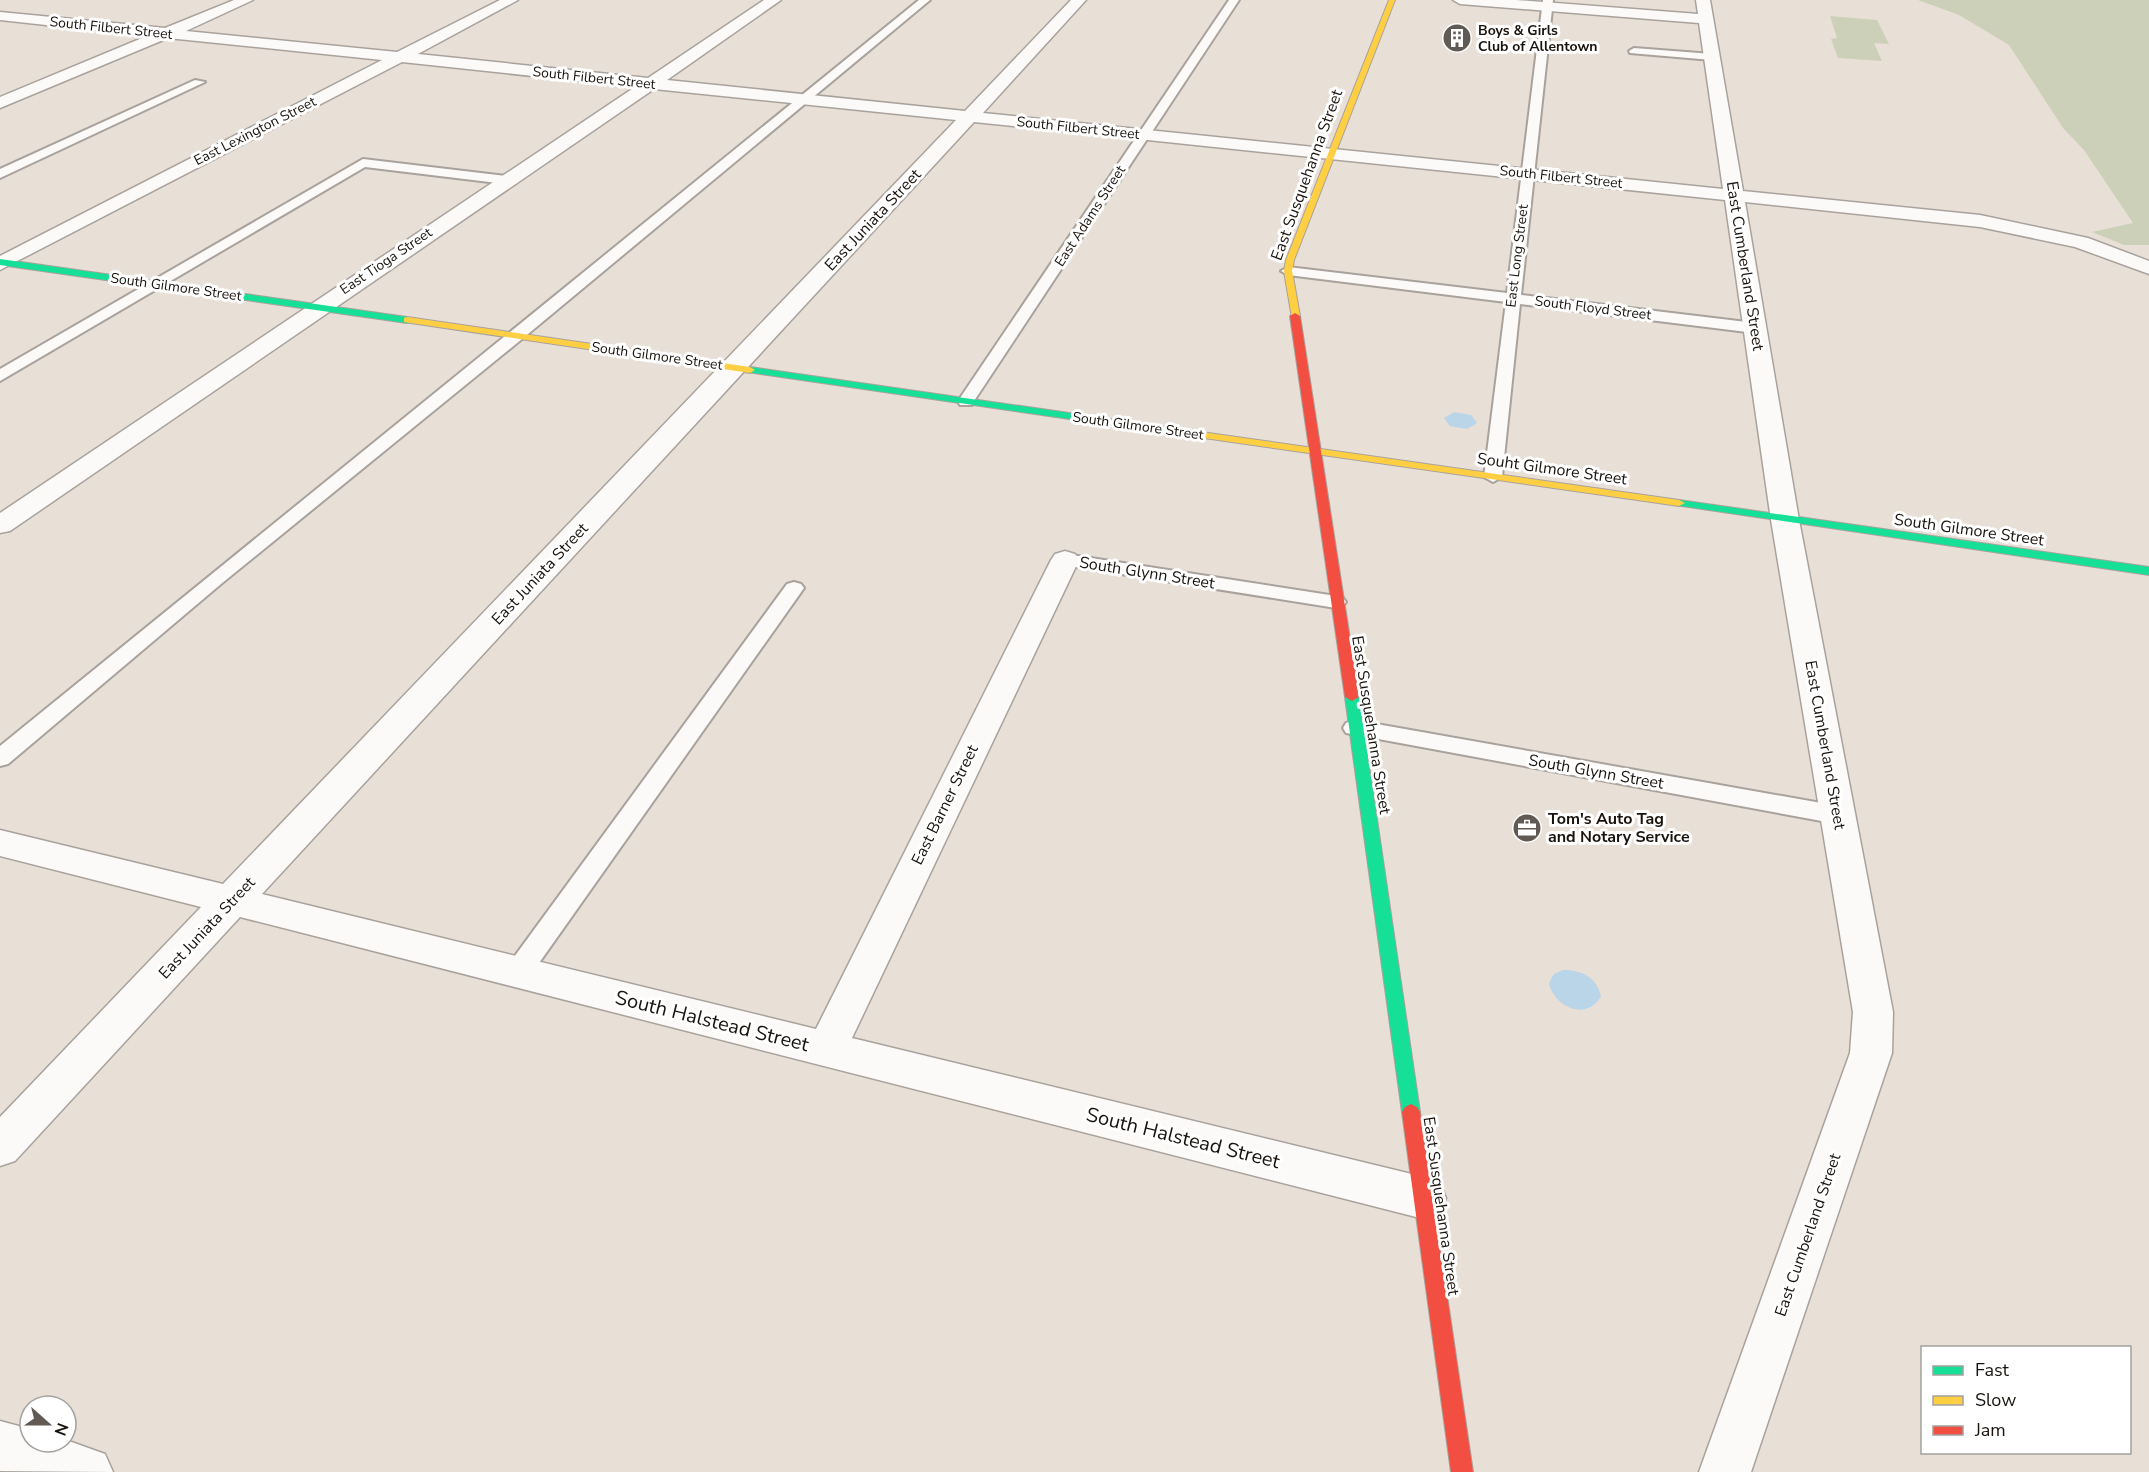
<svg xmlns="http://www.w3.org/2000/svg" width="2149" height="1472" font-family="'Nunito Sans',sans-serif">
	<style>
		.green { fill: #cdd0b9 }
		.water { fill: #bad4e8 }
		.lines { fill: none; stroke-linecap: round; stroke-linejoin: round }
		.lane-casing { stroke: #a9a29c; stroke-width: 4 }
		.street-casing { stroke: #a9a29c; stroke-width: 3 }
		.fast-casing { stroke: #a9a29c; stroke-width: 2 }
		.slow-casing { stroke: #a9a29c; stroke-width: 2 }
		.jam-casing { stroke: #a9a29c; stroke-width: 2 }
		.lane { fill: #fcfaf9; fill-rule: evenodd }
		.street { fill: #fcfaf9; fill-rule: evenodd }
		.fast { fill: #16e098; fill-rule: evenodd }
		.slow { fill: #ffcf43; fill-rule: evenodd }
		.jam { fill: #f24e42; fill-rule: evenodd }
		.labels { text-anchor: middle; dominant-baseline: central; stroke-width: 6; stroke-linejoin: round; paint-order: stroke }
		.far-street-label { font-size: 14px; fill: #19130e; stroke: #fff }
		.far-poi-label { font-size: 14px; font-weight: bold; fill: #19130e; stroke: #fff; text-anchor: start }
		.street-label { font-size: 16px; fill: #19130e; stroke: #fff }
		.poi-label { font-size: 16px; font-weight: bold; fill: #19130e; stroke: #fff; text-anchor: start }
		.near-street-label { font-size: 20px; fill: #19130e; stroke: #fff }
	</style>
	<rect width="100%" height="100%" fill="#e8dfd7"/>
	<g class="green">
		<polygon points="1918,0 2149,0 2149,245 2124,245 2092,232 2133,223 2084,150 2063,128 2009,45 1959,15"/>
		<polygon points="1830,16 1877,20 1889,44 1874,43 1882,61 1838,58 1831,39 1837,38"/>
	</g>
	<g class="water">
		<polygon points="1454,412 1471,415 1477,423 1467,429 1450,426 1444,418"/>
		<path d="M 1563,970 C 1582,970 1596,977 1601,996 C 1587,1022 1554,1007 1549,983 L 1554,974 Z"/>
	</g>
	<g class="lines">
		<g class="lane-casing">
			<g id="lane">
				<polygon points="919,0 930,0 522,339 221,584 8,764 0,766 0,746"/>
				<polygon points="1229,0 1239,0 974,401 972,405 960,405 958,401"/>
				<polygon points="1543,0 1553,0 1521,295 1755,323 1763,328 1755,333 1520,304 1502,477 1493,482 1484,477 1506,302 1288,275 1281,271 1288,267 1507,293"/>
				<polygon points="1634,48 1712,54 1717,57 1712,60 1630,53 1629,51"/>
				<polygon points="195,80 205,82 0,178 0,169"/>
				<polygon points="363,159 506,176 512,180 506,184 365,167 0,381 0,369"/>
				<polygon points="1065,554 1336,596 1343,598 1346,602 1343,606 1336,608 1058,564 1055,560"/>
				<polygon points="794,582 801,584 804,588 527,980 518,983 509,980 505,972 509,964 787,584"/>
				<polygon points="1354,720 1838,806 1846,809 1850,815 1846,821 1838,824 1346,733 1343,728 1346,723"/>
			</g>
		</g>
		<g class="street-casing">
			<g id="street">
				<polygon points="234,0 253,0 186,31 397,52 500,0 518,0 418,54 648,78 764,0 781,0 667,80 965,111 1071,0 1086,0 983,113 1723,189 1699,23 1460,4 1453,0 1516,0 1698,14 1696,0 1710,0 1743,191 1980,215 2088,238 2149,261 2149,274 2075,247 1980,227 1745,202 1799,520 1893,1012 1892,1053 1751,1472 1699,1472 1850,1053 1853,1012 1771,520 1725,200 974,122 262,894 816,1029 1051,560 1055,554 1065,551 1075,554 1079,560 852,1038 1424,1177 1440,1183 1446,1198 1440,1213 1424,1219 240,917 15,1161 0,1166 0,1117 201,907 0,856 0,830 223,884 956,120 654,89 10,531 0,533 0,513 635,87 402,62 0,270 0,256 382,60 168,38 0,108 0,97 147,36 0,20 0,12 165,28"/>
				<polygon points="0,1421 30,1429 30,1442 66,1440 105,1454 113,1472 0,1471"/>
			</g>
		</g>
		<g class="fast-casing">
			<g id="fast">
				<polygon points="0,259 407,317 412,320 407,323 0,265"/>
				<polygon points="750,367 1173,428 1178,431 1173,434 747,372 745,370"/>
				<polygon points="1679,500 2149,567 2149,575 1675,505 1675,501"/>
				<polygon points="1352,693 1359,697 1420,1112 1417,1117 1411,1120 1405,1117 1402,1112 1345,697"/>
			</g>
		</g>
		<g class="slow-casing">
			<g id="slow">
				<polygon points="1389,0 1395,0 1294,260 1292,271 1300,316 1292,318 1284,271 1286,260"/>
				<polygon points="407,317 750,367 755,370 750,373 404,322 404,318"/>
				<polygon points="1173,428 1679,500 1685,503 1679,506 1169,433 1169,429"/>
			</g>
		</g>
		<g class="jam-casing">
			<g id="jam">
				<polygon points="1295,313 1300,316 1359,697 1352,701 1345,697 1290,316"/>
				<polygon points="1411,1104 1417,1107 1420,1112 1473,1472 1451,1472 1402,1112 1405,1107"/>
			</g>
		</g>
		<use href="#lane" class="lane"/>
		<use href="#street" class="street"/>
		<use href="#fast" class="fast"/>
		<use href="#slow" class="slow"/>
		<use href="#jam" class="jam"/>
	</g>
	<defs>
		<g id="building-disc" transform="scale(1.5)"><circle r="9.5" fill="#615a54" stroke="#fff"/><path d="M-4-6H4V6H1V3H-1V6H-4ZM-2.5-4.3h1.7v1.8h-1.7ZM.8-4.3h1.7v1.8H.8ZM-2.5-1h1.7V.8h-1.7ZM.8-1h1.7V.8H.8Z" fill="#fff"/></g>
		<g id="office-disc" transform="scale(1.5)"><circle r="9.5" fill="#615a54" stroke="#fff"/><path d="M-6-3h4V-5.5h4V-3h4V5H-6ZM-1-4.5V-3h2v-1.5ZM-6 0V1H6V0Z" fill="#fff"/></g>
	</defs>
	<g fill-rule="evenodd">
		<use href="#building-disc" x="1457" y="38"/>
		<use href="#office-disc" x="1527" y="828"/>
	</g>
	<g class="labels">
		<g class="far-street-label">
			<text transform="translate(111 28) rotate(6)">South Filbert Street</text>
			<text transform="translate(594 78) rotate(6)">South Filbert Street</text>
			<text transform="translate(1078 128) rotate(6)">South Filbert Street</text>
			<text transform="translate(255 131) rotate(-27)">East Lexington Street</text>
			<text transform="translate(1561 177) rotate(6)">South Filbert Street</text>
			<text transform="translate(1090 216) rotate(-57)">East Adams Street</text>
			<text transform="translate(1517 256) rotate(-83)">East Long Street</text>
			<text transform="translate(386 261) rotate(-34)">East Tioga Street</text>
			<text transform="translate(176 287) rotate(8)">South Gilmore Street</text>
			<text transform="translate(1593 308) rotate(7)">South Floyd Street</text>
			<text transform="translate(657 356) rotate(8)">South Gilmore Street</text>
			<text transform="translate(1138 426) rotate(8)">South Gilmore Street</text>
		</g>
		<g class="far-poi-label">
			<text x="1478" y="30">Boys &amp; Girls<tspan x="1478" dy="16">Club of Allentown</tspan></text>
		</g>
		<g class="street-label">
			<text transform="translate(1307 175) rotate(-70)">East Susquehanna Street</text>
			<text transform="translate(873 220) rotate(-47)">East Juniata Street</text>
			<text transform="translate(1745 266) rotate(81)">East Cumberland Street</text>
			<text transform="translate(1552 469) rotate(8)">Souht Gilmore Street</text>
			<text transform="translate(1969 530) rotate(8)">South Gilmore Street</text>
			<text transform="translate(1147 573) rotate(9)">South Glynn Street</text>
			<text transform="translate(540 574) rotate(-47)">East Juniata Street</text>
			<text transform="translate(1371 725) rotate(81)">East Susquehanna Street</text>
			<text transform="translate(1825 745) rotate(80)">East Cumberland Street</text>
			<text transform="translate(1596 772) rotate(10)">South Glynn Street</text>
			<text transform="translate(945 805) rotate(-64)">East Barner Street</text>
			<text transform="translate(207 928) rotate(-47)">East Juniata Street</text>
			<text transform="translate(1441 1206) rotate(82)">East Susquehanna Street</text>
			<text transform="translate(1808 1235) rotate(-71)">East Cumberland Street</text>
		</g>
		<g class="poi-label">
			<text x="1548" y="819">Tom's Auto Tag<tspan x="1548" dy="18">and Notary Service</tspan></text>
		</g>
		<g class="near-street-label">
			<text transform="translate(712 1021) rotate(14)">South Halstead Street</text>
			<text transform="translate(1183 1138) rotate(14)">South Halstead Street</text>
		</g>
	</g>
	<rect x="1921" y="1346" width="210" height="108" fill="#ffffff" stroke="#a3a19f" stroke-width="1.5"/>
	<rect x="1933" y="1366" width="30" height="9" fill="#16e098" stroke="#a3a19f" stroke-width="1.5"/>
	<text x="1975" y="1376" font-size="18" fill="#19130e">Fast</text>
	<rect x="1933" y="1396" width="30" height="9" fill="#ffcf43" stroke="#a3a19f" stroke-width="1.5"/>
	<text x="1975" y="1406" font-size="18" fill="#19130e">Slow</text>
	<rect x="1933" y="1426" width="30" height="9" fill="#f24e42" stroke="#a3a19f" stroke-width="1.5"/>
	<text x="1975" y="1436" font-size="18" fill="#19130e">Jam</text>
	<g transform="translate(48 1424) rotate(111)"><circle r="28" fill="#ffffff" stroke="#a3a19f" stroke-width="1.5"/>
	<path d="M0-4.5L10 22L0 15L-10 22Z" fill="#615a54"/>
	<text y="-9" font-size="16" font-weight="bold" text-anchor="middle" fill="#19130e">N</text>
	</g>
</svg>
